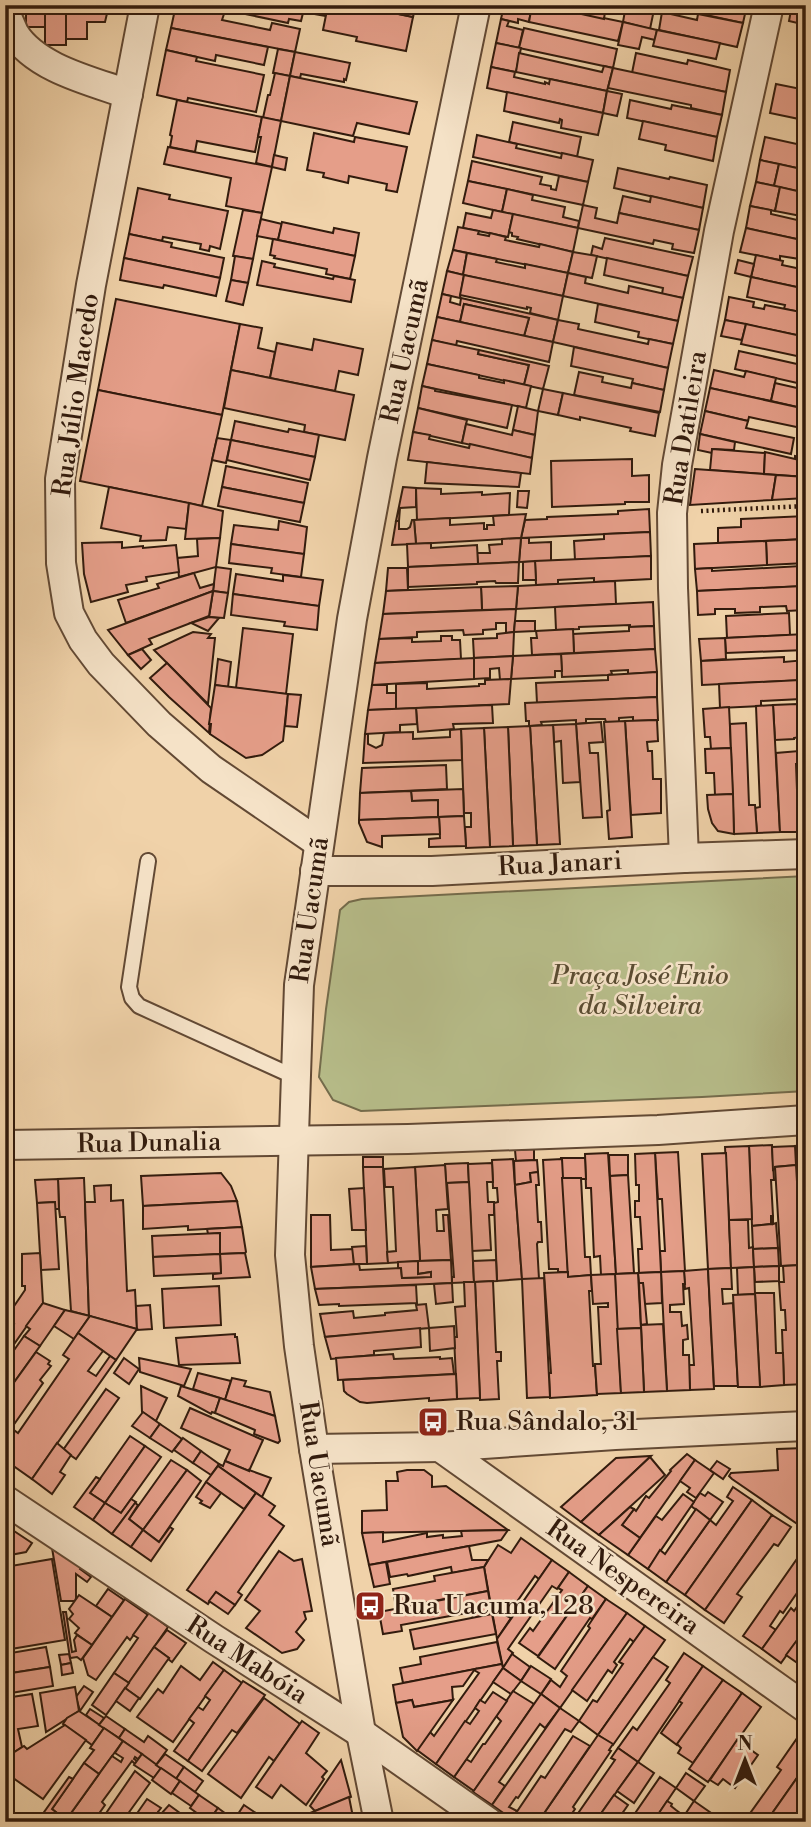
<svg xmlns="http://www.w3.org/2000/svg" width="811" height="1827" font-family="'Libre Bodoni',serif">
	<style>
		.green { fill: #b7bd8a; stroke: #746c4c; stroke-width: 2 }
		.building { fill: #e59e89; stroke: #321b0d; stroke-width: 2 }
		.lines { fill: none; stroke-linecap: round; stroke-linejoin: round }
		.service-casing { stroke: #624934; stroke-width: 18 }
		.minor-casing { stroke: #624934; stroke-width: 32 }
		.path { stroke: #321b0d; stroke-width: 4.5; stroke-dasharray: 2 3.5; stroke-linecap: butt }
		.service { stroke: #f5e2c7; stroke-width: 14 }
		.minor { stroke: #f5e2c7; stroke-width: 28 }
		.labels { text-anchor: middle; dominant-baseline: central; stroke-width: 5; stroke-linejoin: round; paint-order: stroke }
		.street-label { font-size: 26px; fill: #321b0d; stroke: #f5e2c7 }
		.park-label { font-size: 26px; font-style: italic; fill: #5a4c32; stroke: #f5e2c7 }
		.poi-label { font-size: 26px; fill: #321b0d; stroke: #f5e2c7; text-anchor: start }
	</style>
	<rect width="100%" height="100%" fill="#f0d2a9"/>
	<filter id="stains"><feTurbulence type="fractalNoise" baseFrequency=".00286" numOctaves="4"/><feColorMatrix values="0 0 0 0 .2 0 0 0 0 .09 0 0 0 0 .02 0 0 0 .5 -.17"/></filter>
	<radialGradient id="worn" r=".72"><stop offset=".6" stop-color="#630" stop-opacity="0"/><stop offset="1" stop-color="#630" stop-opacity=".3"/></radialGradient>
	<polygon class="green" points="806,876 806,1091 702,1097 361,1111 333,1100 319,1077 326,1009 340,910 349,902 362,899"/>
	<g class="building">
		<rect x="26" y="5" width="19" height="22"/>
		<rect x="45" y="5" width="21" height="40"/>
		<polygon points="66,5 109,5 105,22 87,22 87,39 66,39"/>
		<polygon points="176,5 220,13 224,14 222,20 270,30 272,23 300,29 295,52 171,28"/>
		<polygon points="182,5 305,5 301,21 289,19 288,23 221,9 220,13"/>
		<polygon points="305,5 328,5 326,16 303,12"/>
		<polygon points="328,5 355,5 413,17 406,51 356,41 357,37 323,30"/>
		<polygon points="355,5 416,5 413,17"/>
		<polygon points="504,5 532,5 529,22 518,19 518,23 501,19"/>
		<polygon points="532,5 541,5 623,22 618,41 529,22"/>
		<polygon points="541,5 606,5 604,19"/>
		<polygon points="626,5 655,5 650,29 623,22"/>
		<polygon points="677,5 747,5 743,23 692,12 692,9"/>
		<polygon points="792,5 806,5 806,25 789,21"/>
		<polygon points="662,12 697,20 698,14 743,23 737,47 659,30"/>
		<polygon points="501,19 509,21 507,26 523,30 519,48 496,43"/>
		<polygon points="623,22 657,30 655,40 642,37 639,49 618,45"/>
		<polygon points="171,28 268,47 264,65 216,55 215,61 166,50"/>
		<polygon points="524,28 617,49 613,68 519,48"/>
		<polygon points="806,28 806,59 800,58"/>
		<polygon points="657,30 720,43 716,59 653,46"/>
		<polygon points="496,43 521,48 516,72 491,67"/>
		<polygon points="278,49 295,52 290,76 273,73"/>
		<polygon points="166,50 197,57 196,61 264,75 256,112 188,98 187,102 157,95"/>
		<polygon points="295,52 350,63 346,80 344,79 344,82 301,74 300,78 290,76"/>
		<polygon points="519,53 602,72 604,66 613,68 607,91 516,72"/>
		<polygon points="636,53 687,64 688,60 730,70 726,92 632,73"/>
		<polygon points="803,64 806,65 806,90 798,89"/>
		<polygon points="491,67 515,72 514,77 545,84 545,82 549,84 550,79 607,91 603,113 487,88"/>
		<polygon points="613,68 726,92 722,115 691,108 691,105 608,88"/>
		<polygon points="275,73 290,76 281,121 263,118 268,95 270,95"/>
		<polygon points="290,76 417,102 409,134 357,123 353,136 281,121"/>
		<polygon points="776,84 806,90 806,116 804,120 770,113"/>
		<polygon points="607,91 622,94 617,116 603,113"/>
		<polygon points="507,92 603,113 598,135 561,128 562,120 560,119 559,123 504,111"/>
		<polygon points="177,100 262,117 255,152 197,141 195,152 170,147 172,136 170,135"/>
		<polygon points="630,100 671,109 672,105 722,115 717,137 627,118"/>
		<polygon points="262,117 281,121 272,167 256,163 261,137 258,137"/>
		<polygon points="643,121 717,137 713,161 665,150 666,145 639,139"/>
		<polygon points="513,122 581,137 577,157 509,142"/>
		<polygon points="805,122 806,122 806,146 799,144"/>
		<polygon points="314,133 354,142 355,137 407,147 397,192 386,190 387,184 349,176 348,183 323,177 324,173 307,170"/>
		<polygon points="477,135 517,144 516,148 561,158 562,153 593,160 588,182 473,157"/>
		<polygon points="765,137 806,146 806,170 760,160"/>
		<polygon points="168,147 272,167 262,213 226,206 231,178 164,164"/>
		<polygon points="274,155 287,158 285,170 272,167"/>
		<polygon points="760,160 779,164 774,186 756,182"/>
		<polygon points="472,161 542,177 540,184 551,186 551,189 556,190 559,176 588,182 583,205 468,181"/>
		<polygon points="779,164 806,170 806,193 774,186"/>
		<polygon points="618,168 669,179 670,177 707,185 703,208 614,188"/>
		<polygon points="468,181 507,189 502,212 463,203"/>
		<polygon points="756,182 780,187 775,211 750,206"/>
		<polygon points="780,187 806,193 806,217 775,211"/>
		<polygon points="138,188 170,195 169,199 228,211 220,249 210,246 209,251 200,249 201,244 163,237 162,241 129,234"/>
		<polygon points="507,189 533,195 532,200 565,207 563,217 579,221 578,228 502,212"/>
		<polygon points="623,196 650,202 651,196 703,208 699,230 619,213"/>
		<polygon points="583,205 597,208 595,218 617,223 619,213 699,230 694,253 672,249 673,244 654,240 653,244 578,228"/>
		<polygon points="750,206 771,210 771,214 806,222 806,241 746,228"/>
		<polygon points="243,210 262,213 253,259 233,256"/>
		<polygon points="493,210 513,214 508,237 463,228 466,213 491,218"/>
		<polygon points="513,214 578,228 573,252 517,239 518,237 512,236 512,233 509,232"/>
		<polygon points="261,219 282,224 278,240 257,236"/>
		<polygon points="282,222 333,233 334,228 359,233 355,256 278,240"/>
		<polygon points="458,227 479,231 478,234 489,236 490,233 506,237 505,240 539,247 540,244 573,252 568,273 453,250"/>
		<polygon points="746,228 806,241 806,260 780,256 780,260 740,252"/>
		<polygon points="129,234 172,243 171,247 224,258 220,278 124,258"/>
		<polygon points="605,238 693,257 688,276 591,255 593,246 602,249"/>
		<polygon points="273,239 355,256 350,279 326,274 327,269 274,258 275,256 270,255"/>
		<polygon points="453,250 467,253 463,275 447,271"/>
		<polygon points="573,252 597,256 592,278 568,273"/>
		<polygon points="467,253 497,259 496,262 525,268 525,264 568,273 563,296 463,275"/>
		<polygon points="756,255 783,261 782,265 806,270 806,289 751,277"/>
		<polygon points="235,256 253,259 248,283 231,280"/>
		<polygon points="124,258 220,278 216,296 164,285 163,288 120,280"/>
		<polygon points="607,258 688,276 683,298 662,294 663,288 604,275"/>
		<polygon points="738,260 754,264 751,277 735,273"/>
		<polygon points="262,261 275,264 274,267 333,279 334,276 355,280 351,302 257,285"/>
		<polygon points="447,271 464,275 460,298 442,294"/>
		<polygon points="568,273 586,277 585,283 628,293 629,286 683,298 678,321 563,296"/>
		<polygon points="464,275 563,296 558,320 530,313 531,308 527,307 527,309 460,295"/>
		<polygon points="751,277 806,289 806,313 784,309 785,305 747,297"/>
		<polygon points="231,280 248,283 243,305 226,301"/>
		<polygon points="442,294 451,296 450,302 460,305 461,298 558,320 553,342 524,336 529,318 464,304 460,322 437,317"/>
		<polygon points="729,297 754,302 753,307 764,309 765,305 806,313 806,337 725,320"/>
		<polygon points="116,299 240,324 222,415 98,390"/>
		<polygon points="464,304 529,318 524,336 460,322"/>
		<polygon points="598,304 678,321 673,344 638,337 639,332 595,322"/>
		<polygon points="437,317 553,342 549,362 457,341 456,346 432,340"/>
		<polygon points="558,320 579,324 578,329 648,344 649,339 673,344 668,368 553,342"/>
		<polygon points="725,320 746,324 742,340 721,336"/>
		<polygon points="240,324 262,328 258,348 275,352 270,378 231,370"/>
		<polygon points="746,324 806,337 806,358 741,344"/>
		<polygon points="314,339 363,349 358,375 339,371 335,391 270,378 277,343 312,350"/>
		<polygon points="432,340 479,350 478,354 529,365 524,385 427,364"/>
		<polygon points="574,347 668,368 664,390 632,383 633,379 571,366"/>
		<polygon points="479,350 549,366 543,389 524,385 529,365 478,354"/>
		<polygon points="739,351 806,366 806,385 735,369"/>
		<polygon points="427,364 479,375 479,378 504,383 504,380 531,386 526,408 422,386"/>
		<polygon points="231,370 354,395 345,440 304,432 305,425 224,408"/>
		<polygon points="714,370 744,377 746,371 776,378 771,401 710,388"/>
		<polygon points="579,372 603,377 602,382 631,388 632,383 664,390 660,412 574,395"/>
		<polygon points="775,383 806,390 806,409 771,401"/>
		<polygon points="422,386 435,389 435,391 512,405 507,428 418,408"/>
		<polygon points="710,388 806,409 806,429 749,417 748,421 705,411"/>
		<polygon points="543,389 563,393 558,415 538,411"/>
		<polygon points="98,390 222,415 202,506 80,481"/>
		<polygon points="563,393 659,413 655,436 630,431 631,428 580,417 580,420 558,415"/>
		<polygon points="518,406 538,411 535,435 513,430"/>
		<polygon points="418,408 467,420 462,443 413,432"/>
		<polygon points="705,411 748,421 746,428 794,438 791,454 700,434"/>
		<polygon points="235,421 288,432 289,429 319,435 315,457 231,440"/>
		<polygon points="466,424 512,435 513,430 535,435 532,458 462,443"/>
		<polygon points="413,432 430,435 429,439 469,448 470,444 532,458 530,474 408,460"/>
		<polygon points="802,433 806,434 806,458 797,456"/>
		<polygon points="700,434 735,442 734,450 712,449 712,453 698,450"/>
		<polygon points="217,438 231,440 226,463 212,460"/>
		<polygon points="231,440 315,457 310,480 227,460"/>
		<polygon points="712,449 765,453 764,474 710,470"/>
		<polygon points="765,452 795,459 795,456 806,458 806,477 764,474"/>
		<polygon points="632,459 632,476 649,475 649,502 625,502 625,504 552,507 551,461"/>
		<polygon points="427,462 521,473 519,487 425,483"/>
		<polygon points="226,466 308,483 304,503 222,487"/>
		<polygon points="695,469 776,475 772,500 690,505"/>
		<polygon points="776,475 806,477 806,498 772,500"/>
		<polygon points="109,487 189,503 186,529 168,527 166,540 140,541 141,536 101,528"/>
		<polygon points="222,487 304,503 300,522 218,506"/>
		<polygon points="403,487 416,488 416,507 400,508 399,521 396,521"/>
		<polygon points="416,488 441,489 441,494 482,492 482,495 510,493 509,515 417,520"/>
		<polygon points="518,491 529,491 527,508 517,507"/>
		<polygon points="189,503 223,511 220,538 185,539"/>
		<polygon points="649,509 650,532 521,538 525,520 547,519 547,517 618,514 618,511"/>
		<polygon points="526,514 521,538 416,544 414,520 450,518 450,525 484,523 484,529 487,529 487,525 494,525 493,516"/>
		<polygon points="806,516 806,539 718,543 718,528 741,527 741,519"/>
		<polygon points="412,520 414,520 416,544 392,545 396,521 399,521 399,529 407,529 410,527"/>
		<polygon points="279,521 307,527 304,554 231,544 234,525 278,530"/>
		<polygon points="650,532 651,556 575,560 574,541 604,539 604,534"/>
		<polygon points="220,538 216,567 179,577 177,558 198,556 197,539"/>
		<polygon points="521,538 529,538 529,543 551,542 551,561 519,562"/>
		<polygon points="521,538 519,562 478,564 477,553 490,553 489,545 502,544 502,539"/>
		<polygon points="806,539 806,563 767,565 766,541"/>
		<polygon points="766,541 767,565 695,569 694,544"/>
		<polygon points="122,542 122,548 143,546 143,548 176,545 179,572 146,577 147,581 126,585 128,592 91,602 84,574 82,543"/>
		<polygon points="431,543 431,548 477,545 478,564 408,567 407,544"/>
		<polygon points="231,544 304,554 301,577 271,573 272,568 229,563"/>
		<polygon points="651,556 651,579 594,582 594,578 558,580 558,584 536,585 535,561"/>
		<polygon points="535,561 536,580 523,580 523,562"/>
		<polygon points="519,562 518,583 496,583 495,581 477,582 477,584 408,587 408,567"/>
		<polygon points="801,566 801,573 806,573 806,586 697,591 695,569 712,568 712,571"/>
		<polygon points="216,567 231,569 228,593 213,591"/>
		<polygon points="388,568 407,568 408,590 386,591"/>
		<polygon points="194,573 200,588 214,584 213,591 126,623 118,600 159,588 157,584"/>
		<polygon points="236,574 283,581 283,575 323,580 319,606 233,594"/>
		<polygon points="615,581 616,604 516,609 518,586"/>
		<polygon points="518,586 516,609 482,610 481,587"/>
		<polygon points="803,586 804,610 787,611 786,606 760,607 760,612 735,613 735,609 715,609 715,614 698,615 697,591"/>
		<polygon points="481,587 482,610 383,614 386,591"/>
		<polygon points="213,591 228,593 224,618 209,617"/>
		<polygon points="213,591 209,616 149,639 152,644 128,655 108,630"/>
		<polygon points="233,594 319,606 317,630 284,626 285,622 231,615"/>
		<polygon points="653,602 654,626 630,627 630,625 579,627 579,629 556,630 555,607"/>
		<polygon points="516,609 514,632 506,633 506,623 496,623 496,629 483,630 483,634 464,635 463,630 417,632 417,637 379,639 383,614"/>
		<polygon points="789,613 790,635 727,638 726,616"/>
		<polygon points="209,617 219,618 208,631 191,623"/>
		<polygon points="515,621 535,621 535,631 514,632"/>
		<polygon points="654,626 655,649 574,653 573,634 629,631 629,627"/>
		<polygon points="243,628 293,634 286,694 236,688"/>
		<polygon points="573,629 574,653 532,655 531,638 537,638 536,631"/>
		<polygon points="193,632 211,634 208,638 215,638 208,704 154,650"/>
		<polygon points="514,632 513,656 474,658 473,639 497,638 497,634"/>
		<polygon points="805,634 805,650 726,653 725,638"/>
		<polygon points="441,636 452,636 452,640 460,640 461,659 375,663 379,639 412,638 412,642 441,641"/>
		<polygon points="725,638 726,659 701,661 699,639"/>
		<polygon points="142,649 151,660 141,669 128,655"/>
		<polygon points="655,649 657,672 628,674 628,670 611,671 612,674 608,675 562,677 561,654"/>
		<polygon points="561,654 562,671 555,671 555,677 511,679 513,656"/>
		<polygon points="513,656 511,679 500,680 499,668 490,669 490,678 474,679 474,658"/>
		<polygon points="784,657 784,662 806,660 806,680 702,685 701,661"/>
		<polygon points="474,658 474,679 372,685 375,663"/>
		<polygon points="218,659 231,662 228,687 215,685"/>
		<polygon points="167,663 211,708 209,733 169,697 150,678"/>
		<polygon points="657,672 657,697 537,703 536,683 608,680 608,675"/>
		<polygon points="511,679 509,704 396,709 396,684 427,683 427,689 479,686 479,684 485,684 485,680"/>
		<polygon points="800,680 801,699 761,701 761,706 720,708 719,684"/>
		<polygon points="215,685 288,694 283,741 262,755 246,758 210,734 211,724 209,724"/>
		<polygon points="372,685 387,685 387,693 396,693 396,709 368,710"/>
		<polygon points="288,694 301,695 297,727 285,726"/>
		<polygon points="657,697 658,720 633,721 633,717 619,718 619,722 606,722 605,719 586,719 586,723 576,724 576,720 541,722 542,725 530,726 529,726 529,721 526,721 525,703"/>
		<polygon points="806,703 806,741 799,741 797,704"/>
		<polygon points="797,704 799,737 794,738 794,739 775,740 773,705"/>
		<polygon points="492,705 493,723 453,724 454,729 418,732 416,708"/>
		<polygon points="773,705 780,832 757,833 755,808 760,807 756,706"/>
		<polygon points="729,707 731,748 711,749 710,737 705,737 703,709"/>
		<polygon points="416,708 417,724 400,725 400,732 365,734 368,710"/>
		<polygon points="657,720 658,741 647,742 648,751 652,751 653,779 661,779 661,813 631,815 625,721"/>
		<polygon points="625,721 632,837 609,839 607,811 610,810 604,722"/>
		<polygon points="601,722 603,742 589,743 590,753 598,753 602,817 583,818 576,724"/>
		<polygon points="746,723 749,805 755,805 757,833 734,834 730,724"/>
		<polygon points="576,724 580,782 563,783 561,741 554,742 553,725"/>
		<polygon points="553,725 560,844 537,845 530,726"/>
		<polygon points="530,726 537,845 513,846 508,727"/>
		<polygon points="508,727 513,846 490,847 484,728"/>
		<polygon points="484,728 490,847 466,848 465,827 471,827 471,813 464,813 461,729"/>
		<polygon points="461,729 462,760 363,763 365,734 368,734 368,744 376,748 382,745 384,733 413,732 413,739 450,737 450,730"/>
		<polygon points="802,741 806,741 805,811"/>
		<polygon points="731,748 733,794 715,795 714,773 706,773 705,749"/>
		<polygon points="799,751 800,764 796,764 797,790 801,790 803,832 780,832 776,753"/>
		<polygon points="446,765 447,789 360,793 362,768"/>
		<polygon points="463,789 464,816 438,817 438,800 412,801 411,791"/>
		<polygon points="411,791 412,801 438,800 438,817 359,820 360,793"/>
		<polygon points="733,794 734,834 718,831 712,823 708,809 707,795"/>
		<polygon points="802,811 806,811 806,831 803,832"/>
		<polygon points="464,816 466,846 429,847 429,839 440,838 439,817"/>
		<polygon points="439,817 440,834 382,836 382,847 367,842 359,823 359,820"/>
		<polygon points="772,1145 774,1180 771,1180 773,1216 771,1216 771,1224 752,1226 749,1146"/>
		<polygon points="806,1145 806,1168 797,1168 795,1146"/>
		<polygon points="749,1146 752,1219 729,1220 725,1147"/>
		<polygon points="795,1146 796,1165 775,1167 775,1169 773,1170 772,1147"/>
		<polygon points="534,1149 534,1160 516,1161 515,1150"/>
		<polygon points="678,1152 685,1271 661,1272 660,1251 665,1251 662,1199 658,1199 655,1153"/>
		<polygon points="608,1153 616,1274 601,1275 600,1256 594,1257 591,1188 586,1188 585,1154"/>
		<polygon points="655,1153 661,1272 639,1273 638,1249 642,1249 640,1217 635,1217 635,1201 639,1201 639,1185 636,1185 635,1154"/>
		<polygon points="726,1153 731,1268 708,1269 702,1154"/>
		<polygon points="609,1155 628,1155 628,1175 610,1176"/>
		<rect x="363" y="1157" width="20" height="10"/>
		<polygon points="561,1158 585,1158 586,1179 581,1179 581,1178 562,1178"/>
		<polygon points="513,1159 522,1279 497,1281 494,1203 498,1202 497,1188 493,1188 492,1160"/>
		<polygon points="562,1159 568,1272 558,1272 558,1269 549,1269 543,1160"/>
		<polygon points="537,1160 538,1172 530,1173 531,1182 515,1185 514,1161"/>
		<polygon points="468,1163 469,1182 447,1183 446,1185 445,1164"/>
		<polygon points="492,1163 493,1182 487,1182 488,1202 494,1202 494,1215 489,1215 491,1250 472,1251 468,1164"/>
		<polygon points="445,1165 448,1209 436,1210 437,1231 444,1231 443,1215 448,1215 451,1260 420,1261 415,1167"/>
		<polygon points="796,1165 802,1265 781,1266 775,1167"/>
		<polygon points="363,1167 383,1167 388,1263 367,1264"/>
		<polygon points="415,1167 420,1261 388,1263 387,1252 396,1251 393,1187 385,1187 384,1169"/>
		<polygon points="797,1168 806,1168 806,1237 800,1237"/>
		<polygon points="538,1172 539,1185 536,1185 538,1222 541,1222 542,1242 538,1242 537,1244 539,1279 522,1279 515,1185 531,1182 530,1173"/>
		<polygon points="221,1173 231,1186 237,1201 143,1206 141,1176"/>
		<polygon points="628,1175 634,1273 616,1274 610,1176"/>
		<polygon points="82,1178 84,1178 85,1202 89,1316 71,1311 65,1217 60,1217 59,1209 58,1179"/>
		<polygon points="562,1178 581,1178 585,1257 590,1257 591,1275 568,1277"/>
		<polygon points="58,1179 59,1209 55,1209 55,1202 37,1203 35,1180"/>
		<polygon points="469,1182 474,1282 452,1283 452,1277 454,1277 447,1183"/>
		<polygon points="111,1185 111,1201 123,1200 127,1291 135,1290 137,1329 89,1316 85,1202 95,1202 94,1186"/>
		<polygon points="364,1188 366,1230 352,1230 349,1189"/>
		<polygon points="237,1201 242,1227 188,1230 188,1226 143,1229 143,1206"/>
		<polygon points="55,1202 59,1269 41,1270 37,1203"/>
		<polygon points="311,1215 330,1215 331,1250 353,1249 354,1264 311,1267"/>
		<polygon points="771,1216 773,1216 773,1224 776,1223 778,1248 753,1249 752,1226 771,1224"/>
		<polygon points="729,1220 748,1220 749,1248 753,1247 754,1267 731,1268"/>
		<polygon points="242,1227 246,1252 245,1253 220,1254 220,1233 208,1234 207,1229"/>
		<polygon points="220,1233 220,1254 153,1257 152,1236"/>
		<polygon points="800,1237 806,1237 806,1249 801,1249"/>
		<polygon points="366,1246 367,1264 354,1264 352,1247"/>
		<polygon points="778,1248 779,1266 754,1267 753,1249"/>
		<polygon points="40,1253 43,1303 12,1347 5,1342 5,1335 14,1324 6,1318 25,1290 25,1286 22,1286 22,1254"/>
		<polygon points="245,1253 250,1277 213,1279 213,1274 221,1273 220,1254"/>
		<polygon points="220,1254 221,1273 154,1276 153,1257"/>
		<polygon points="451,1260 452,1283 315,1289 311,1267 359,1264 360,1270 401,1268 402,1278 426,1277 431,1277 431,1272 418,1274 418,1261"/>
		<polygon points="496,1260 497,1281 474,1282 473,1261"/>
		<polygon points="418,1261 418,1274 431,1272 431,1277 402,1278 401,1268 398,1268 398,1262"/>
		<polygon points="801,1265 806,1384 784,1385 782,1330 786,1330 785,1310 781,1310 779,1282 784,1282 783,1266"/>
		<polygon points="801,1265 806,1265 806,1291 802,1291"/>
		<polygon points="779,1266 779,1281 755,1282 754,1267"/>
		<polygon points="737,1268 754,1267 755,1294 738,1295"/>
		<polygon points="708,1269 714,1389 690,1390 689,1365 694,1365 689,1288 685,1289 684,1271"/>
		<polygon points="708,1269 731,1268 732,1289 722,1289 723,1304 733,1303 738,1386 714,1386"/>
		<polygon points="684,1271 685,1284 683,1284 684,1304 670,1305 670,1312 681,1312 682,1326 687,1325 688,1339 683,1340 683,1355 689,1355 690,1390 667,1391 661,1272"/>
		<polygon points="568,1272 568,1277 591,1275 592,1291 589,1291 593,1366 595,1366 597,1395 550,1398 549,1373 551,1373 544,1273"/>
		<polygon points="661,1272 662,1303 644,1304 643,1283 639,1283 638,1273"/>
		<polygon points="638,1273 641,1328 617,1329 615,1274"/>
		<polygon points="615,1274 621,1393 597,1394 595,1364 601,1364 598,1307 608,1307 608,1303 593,1304 591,1275"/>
		<polygon points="544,1278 550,1397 527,1398 522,1279"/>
		<polygon points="493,1281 496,1352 501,1352 501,1361 497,1361 499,1399 480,1400 475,1282"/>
		<polygon points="464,1282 475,1282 480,1398 457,1399 454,1337 457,1337 455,1307 465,1306"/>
		<polygon points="452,1283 453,1302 436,1304 434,1284"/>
		<polygon points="639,1283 643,1283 647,1324 641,1325"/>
		<polygon points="416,1285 417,1303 339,1306 339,1304 319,1305 315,1289"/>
		<polygon points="219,1286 221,1325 164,1328 162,1289"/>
		<polygon points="755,1293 774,1293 776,1353 783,1353 784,1385 760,1387"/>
		<polygon points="755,1294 760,1387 738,1387 733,1295"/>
		<polygon points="43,1303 65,1310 40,1346 24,1336 30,1329 26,1326"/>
		<polygon points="426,1304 429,1328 325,1337 320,1314 353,1311 354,1318 385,1315 385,1313 417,1310 416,1305"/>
		<polygon points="150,1305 152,1329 137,1330 136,1306"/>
		<polygon points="65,1310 90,1316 74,1339 54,1326"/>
		<polygon points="803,1310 806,1310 806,1362"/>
		<polygon points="90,1316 137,1329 116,1360 78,1333"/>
		<polygon points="663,1324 667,1391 644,1392 641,1325"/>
		<polygon points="454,1326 455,1348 430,1351 429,1328"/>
		<polygon points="420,1328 421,1347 374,1351 374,1355 331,1359 325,1337"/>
		<polygon points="641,1328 644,1392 621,1393 617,1329"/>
		<polygon points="78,1333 103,1351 88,1371 96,1376 110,1356 116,1360 32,1479 5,1460 5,1437 11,1428 18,1433 69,1359 63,1355"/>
		<polygon points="235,1334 235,1337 237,1337 240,1363 179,1365 176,1338"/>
		<polygon points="24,1336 40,1346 5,1395 5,1363"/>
		<polygon points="36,1352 50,1361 48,1364 51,1366 40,1380 43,1383 15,1423 12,1420 6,1428 10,1431 5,1437 5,1395"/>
		<polygon points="393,1354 394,1359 440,1357 440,1359 452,1358 454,1374 338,1380 336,1358"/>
		<polygon points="124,1358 139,1369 129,1384 114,1373"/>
		<polygon points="139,1358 191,1369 184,1386 140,1372"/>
		<polygon points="198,1373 231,1381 225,1400 193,1389"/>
		<polygon points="456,1374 457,1399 429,1401 429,1398 367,1403 360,1402 347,1394 344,1391 343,1380"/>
		<polygon points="232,1378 246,1381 244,1386 270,1392 275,1416 225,1400"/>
		<polygon points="141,1386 167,1398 156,1421 142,1412"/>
		<polygon points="181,1386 220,1398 215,1413 212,1412 211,1414 178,1396"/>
		<polygon points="106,1389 119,1398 76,1459 63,1450"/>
		<polygon points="220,1398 275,1416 280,1441 278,1443 254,1434 255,1430 215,1413"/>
		<polygon points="190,1408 263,1440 249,1471 225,1461 230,1450 181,1428"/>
		<polygon points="143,1412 160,1424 150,1438 132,1426"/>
		<polygon points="160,1424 182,1439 172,1452 150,1438"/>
		<polygon points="130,1436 145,1446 105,1503 90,1493"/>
		<polygon points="183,1438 201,1451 193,1463 174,1450"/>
		<polygon points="57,1443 71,1455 60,1472 65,1475 52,1494 32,1479"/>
		<polygon points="145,1446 161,1457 121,1513 105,1503"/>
		<polygon points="805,1448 806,1471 798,1471 798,1485 806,1485 806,1530 732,1479 729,1476 731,1473 778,1470 777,1449"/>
		<polygon points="201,1451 219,1464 211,1475 193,1463"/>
		<polygon points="687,1454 695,1460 640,1538 622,1525 634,1509 636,1511 646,1496 649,1498 671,1471 670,1470"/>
		<polygon points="651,1456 581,1522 561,1507 616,1458"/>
		<polygon points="650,1457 665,1475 599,1535 581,1522"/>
		<polygon points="171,1460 187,1470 143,1530 129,1519"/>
		<polygon points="695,1460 714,1473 696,1498 687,1492 690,1488 680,1481"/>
		<polygon points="225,1461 249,1471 249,1470 271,1478 262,1497 218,1466 219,1464 223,1466"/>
		<polygon points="717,1461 730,1469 723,1479 710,1470"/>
		<polygon points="218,1466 256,1493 244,1509 206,1482"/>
		<polygon points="187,1470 201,1481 159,1542 143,1530"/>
		<polygon points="407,1470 424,1470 432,1476 432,1487 446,1486 508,1530 362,1533 362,1511 387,1510 386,1481 398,1481 397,1472"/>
		<polygon points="96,1477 100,1479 90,1493 105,1503 93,1520 74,1507"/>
		<polygon points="206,1482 221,1493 210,1508 200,1503 202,1501 196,1497"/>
		<polygon points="733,1487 752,1500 685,1595 666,1582 710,1520 716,1525 733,1501 727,1497"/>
		<polygon points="708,1492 723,1502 710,1520 691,1506 700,1493 705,1496"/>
		<polygon points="256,1493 275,1506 269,1515 284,1526 238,1592 242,1595 235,1605 216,1592 208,1604 187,1590"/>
		<polygon points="683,1494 694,1502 648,1569 628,1555 656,1516 662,1520"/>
		<polygon points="131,1499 136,1502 112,1534 93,1520 105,1503 121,1513"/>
		<polygon points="752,1500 772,1515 705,1610 685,1595"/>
		<polygon points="135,1503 138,1505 129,1519 143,1530 131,1547 112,1534"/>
		<polygon points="630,1507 634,1509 622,1525 640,1538 628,1555 599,1535"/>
		<polygon points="696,1509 710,1520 666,1582 648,1569 660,1550 665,1554"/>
		<polygon points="772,1515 791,1527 778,1546 774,1544 737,1594 742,1597 724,1623 705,1610"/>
		<polygon points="5,1525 32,1543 26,1552 5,1556"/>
		<polygon points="170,1527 173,1529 151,1561 131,1547 143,1530 159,1542"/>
		<polygon points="508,1530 501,1540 369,1565 362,1533 383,1532 383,1542 427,1533 427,1537 443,1535 443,1538 462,1536 461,1531"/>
		<polygon points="521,1538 552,1560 539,1579 535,1576 507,1616 511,1618 497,1639 484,1567 498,1545 511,1553"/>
		<polygon points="469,1546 472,1560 488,1560 484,1567 452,1573 451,1567 408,1576 407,1574 390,1577 387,1562"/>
		<polygon points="806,1546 806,1580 783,1613 780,1611 770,1626 776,1630 762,1649 743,1636"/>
		<polygon points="52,1548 81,1567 80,1569 91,1577 87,1582 76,1574 76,1598 75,1601 61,1601"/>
		<polygon points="279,1551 294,1561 302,1559 312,1611 304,1612 306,1619 296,1632 304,1640 297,1649 282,1653 246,1628 260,1611 245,1600"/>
		<polygon points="52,1559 65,1640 5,1650 5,1567"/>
		<polygon points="552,1560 569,1572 557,1589 552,1586 508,1649 513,1653 503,1668 497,1639"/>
		<polygon points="386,1562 390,1584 374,1587 369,1565"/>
		<polygon points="484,1567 488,1591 396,1608 393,1589 435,1581 434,1576"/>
		<polygon points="569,1572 588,1586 538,1656 519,1643 530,1628 533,1631 562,1590 558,1588"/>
		<polygon points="588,1586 606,1599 592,1619 590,1618 555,1669 538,1657"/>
		<polygon points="108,1589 124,1600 112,1617 96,1606"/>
		<polygon points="488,1591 492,1614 473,1618 472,1612 401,1625 402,1631 383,1634 379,1612"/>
		<polygon points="216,1592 235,1605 228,1614 209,1601"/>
		<polygon points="806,1594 806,1628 781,1663 762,1649 791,1608 794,1611"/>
		<polygon points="79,1595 112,1617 92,1645 75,1633 79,1628 69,1619 73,1614 69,1609"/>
		<polygon points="125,1599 148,1615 130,1640 127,1637 96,1680 88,1675 83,1658"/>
		<polygon points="606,1599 627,1613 560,1708 541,1694 551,1680 560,1687 567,1676 561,1671 590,1628 588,1626"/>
		<polygon points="63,1612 66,1612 72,1652 76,1651 74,1640 77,1635 92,1645 81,1660 77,1657 70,1658"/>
		<polygon points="149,1613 168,1627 129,1683 114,1673 138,1638 133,1635"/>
		<polygon points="627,1613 645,1626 634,1642 630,1639 614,1662 617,1665 612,1673 608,1670 587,1701 572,1690"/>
		<polygon points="492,1614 496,1634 414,1649 410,1630"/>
		<polygon points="645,1626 665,1640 598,1735 579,1721 593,1700 597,1702 623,1664 619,1662"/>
		<polygon points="806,1628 806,1669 786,1655"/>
		<polygon points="167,1630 186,1643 172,1662 168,1659 169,1658 154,1647"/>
		<polygon points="497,1642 502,1664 403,1683 400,1668 421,1664 420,1657"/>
		<polygon points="46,1647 50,1667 5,1674 5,1654"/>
		<polygon points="154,1647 169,1658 140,1699 125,1688"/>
		<polygon points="684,1653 703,1666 638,1762 618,1748 633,1727 637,1730 670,1683 666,1680"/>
		<polygon points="69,1654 71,1663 61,1665 59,1655"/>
		<polygon points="512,1654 530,1667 521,1681 503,1668"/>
		<polygon points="653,1657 668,1667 613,1745 598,1735"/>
		<polygon points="213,1662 224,1670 173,1742 137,1717 158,1689 163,1693 181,1666 200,1680"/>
		<polygon points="71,1663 73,1673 62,1675 61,1665"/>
		<polygon points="502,1664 503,1668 436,1764 417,1750 430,1732 434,1736 479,1673 474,1670 475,1669"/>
		<polygon points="531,1666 551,1679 541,1694 521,1681"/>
		<polygon points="703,1666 723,1680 677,1745 661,1733 682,1703 679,1701"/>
		<polygon points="50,1667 53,1686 5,1694 5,1674"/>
		<polygon points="503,1668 521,1681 511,1694 493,1682"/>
		<polygon points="475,1669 463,1686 452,1687 453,1700 414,1707 412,1700 396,1703 393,1685"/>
		<polygon points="224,1670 242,1683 188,1761 174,1751 194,1723 189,1719 198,1707 203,1710 210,1700 205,1696"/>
		<polygon points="114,1673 129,1683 106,1715 92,1705"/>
		<polygon points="723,1680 742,1693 693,1763 678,1753 681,1748 677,1744"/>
		<polygon points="243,1681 265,1695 237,1733 232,1730 202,1771 188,1761"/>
		<polygon points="84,1686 93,1692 80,1711 76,1697"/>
		<polygon points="75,1687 79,1711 46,1732 40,1693"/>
		<polygon points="125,1688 139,1698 130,1711 116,1701"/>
		<polygon points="513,1691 534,1704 474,1791 454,1777 466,1759 471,1762 483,1744 485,1744 501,1721 496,1716"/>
		<polygon points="493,1692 507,1701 454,1777 436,1764 465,1721 470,1724 479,1711 475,1708 480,1700 485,1703"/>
		<polygon points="742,1693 761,1707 708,1782 689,1769"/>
		<polygon points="32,1694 38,1726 18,1729 22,1747 5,1758 5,1698"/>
		<polygon points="541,1694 560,1708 545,1728 540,1724 499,1782 505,1786 492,1805 473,1792"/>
		<polygon points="264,1698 300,1724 274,1761 269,1757 241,1798 208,1774"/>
		<polygon points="412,1700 414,1707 453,1700 417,1751 403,1737 396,1703"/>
		<polygon points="560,1708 579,1721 571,1732 565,1729 518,1798 516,1797 509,1807 517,1811 512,1819 492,1805"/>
		<polygon points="90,1709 104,1718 99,1725 86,1715"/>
		<polygon points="79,1711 104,1728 92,1745 63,1724 67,1718"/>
		<polygon points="106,1716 125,1729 119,1738 99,1725"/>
		<polygon points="302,1721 319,1733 306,1753 327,1771 322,1777 324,1779 306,1805 281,1785 272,1798 256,1787"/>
		<polygon points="65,1725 86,1740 43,1799 13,1778 5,1789 5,1758 24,1746 27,1749"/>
		<polygon points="104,1728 123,1741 99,1774 84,1763 94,1750 90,1748"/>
		<polygon points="125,1729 144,1742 148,1736 167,1750 156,1765 119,1738"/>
		<polygon points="800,1734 806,1738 806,1765 766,1822 751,1822 746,1819 781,1770 777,1767"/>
		<polygon points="598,1735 613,1744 609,1750 611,1751 573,1807 575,1809 566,1822 538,1822"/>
		<polygon points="573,1736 590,1746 538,1822 517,1822 512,1819 541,1776 545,1778"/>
		<polygon points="737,1740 758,1755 735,1788 723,1779 718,1785 710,1780"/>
		<polygon points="123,1741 142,1754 138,1759 135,1757 134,1759 137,1761 135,1764 132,1761 102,1802 105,1805 93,1822 69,1822 66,1820 112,1756 121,1762 123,1758 115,1753"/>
		<polygon points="618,1748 638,1762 595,1822 572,1822 615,1760 611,1758"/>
		<polygon points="142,1754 161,1768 154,1778 134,1765"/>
		<polygon points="165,1754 184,1767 176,1779 156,1765"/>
		<polygon points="341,1760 351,1797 315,1811 310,1806"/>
		<polygon points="638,1762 654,1773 634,1803 617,1791"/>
		<polygon points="84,1763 99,1774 66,1820 52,1809"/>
		<polygon points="806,1765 806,1806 795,1822 766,1822"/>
		<polygon points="184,1767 203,1781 195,1792 176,1779"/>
		<polygon points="161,1768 180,1781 171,1794 152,1780"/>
		<polygon points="135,1771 150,1783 122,1822 100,1822"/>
		<polygon points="686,1773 705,1786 694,1801 676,1788"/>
		<polygon points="69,1777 73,1779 52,1809 66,1820 65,1822 37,1822"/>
		<polygon points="660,1777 676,1788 653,1822 629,1822"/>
		<polygon points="180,1781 199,1795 191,1806 172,1793"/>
		<polygon points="199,1795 218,1808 209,1822 190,1808"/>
		<polygon points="614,1795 628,1805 617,1821 618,1822 595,1822"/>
		<polygon points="349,1797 354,1822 289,1822 315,1811"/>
		<polygon points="147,1799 161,1808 158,1812 151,1822 131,1822"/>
		<polygon points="667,1801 672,1804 671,1806 676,1810 684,1816 680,1822 653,1822"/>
		<polygon points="694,1801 714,1815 709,1822 680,1822"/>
		<polygon points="169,1805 184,1816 180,1822 151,1822 158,1812 161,1814"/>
		<polygon points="244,1805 269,1822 237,1822 234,1820"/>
		<polygon points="806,1806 806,1822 795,1822"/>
		<polygon points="218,1808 233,1819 237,1822 208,1822"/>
		<polygon points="714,1815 723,1822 709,1822"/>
	</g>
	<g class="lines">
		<g class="service-casing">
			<polyline id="service" points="148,861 129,987 132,998 139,1006 295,1077"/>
		</g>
		<g class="minor-casing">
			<g id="minor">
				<polyline points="145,5 91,285 60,479 61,563 69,613 83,640 101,664 159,724 211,769 319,843"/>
				<path d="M 5,13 C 8,19 11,26 14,33 C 35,68 91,81 128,94"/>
				<polyline points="684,858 673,588 672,513 677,465 719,231 769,5"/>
				<polyline points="315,871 432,871 684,858 806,854"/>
				<polyline points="5,1145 408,1139 658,1130 806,1120"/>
				<polyline points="440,1447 806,1708"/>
				<polyline points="314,1449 440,1447 615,1435 806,1426"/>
				<polyline points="5,1500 214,1639 361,1733 488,1822"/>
				<polyline points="379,1822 361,1733 314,1449 299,1346 290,1255 299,985 352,619 382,458 476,5"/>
			</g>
		</g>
		<polyline class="path" points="701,511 806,506"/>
		<use href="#service" class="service"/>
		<use href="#minor" class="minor"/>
	</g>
	<defs>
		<g id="bus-square" transform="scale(1.575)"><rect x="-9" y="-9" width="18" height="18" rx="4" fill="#8f2418" stroke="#f5e2c7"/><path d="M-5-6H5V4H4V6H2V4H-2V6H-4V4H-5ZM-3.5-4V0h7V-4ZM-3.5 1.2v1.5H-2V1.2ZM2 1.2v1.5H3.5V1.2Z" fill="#fff"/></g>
	</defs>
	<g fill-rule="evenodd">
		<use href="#bus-square" x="433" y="1422"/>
		<use href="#bus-square" x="370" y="1606"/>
	</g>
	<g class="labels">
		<g class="street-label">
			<text transform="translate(405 351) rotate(-78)">Rua Uacumã</text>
			<text transform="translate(76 395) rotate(-82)">Rua Júlio Macedo</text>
			<text transform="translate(686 428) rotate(-81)">Rua Datileira</text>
			<text transform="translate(560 864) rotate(-3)">Rua Janari</text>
			<text transform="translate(310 910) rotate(-82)">Rua Uacumã</text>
			<text transform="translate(149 1143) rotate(-1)">Rua Dunalia</text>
			<text transform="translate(319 1474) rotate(81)">Rua Uacumã</text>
			<text transform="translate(623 1577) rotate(35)">Rua Nespereira</text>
			<text transform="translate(247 1660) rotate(33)">Rua Mabóia</text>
		</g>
		<g class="park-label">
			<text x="640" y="976">Praça José Enio<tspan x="640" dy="30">da Silveira</tspan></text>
		</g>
		<g class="poi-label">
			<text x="456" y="1422">Rua Sândalo, 31</text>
			<text x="393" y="1606">Rua Uacuma, 128</text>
		</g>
	</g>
	<rect width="811" height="1827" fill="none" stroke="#f0d2a9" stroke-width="28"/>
	<rect x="7" y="7" width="797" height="1813" fill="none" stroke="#321b0d" stroke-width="3.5"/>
	<rect x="14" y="14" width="783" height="1799" fill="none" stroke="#321b0d" stroke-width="2"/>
	<g transform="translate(745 1760)" stroke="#f5e2c7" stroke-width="5" paint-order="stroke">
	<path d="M0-5L12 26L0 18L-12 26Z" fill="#321b0d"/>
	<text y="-10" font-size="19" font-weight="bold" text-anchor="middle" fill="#321b0d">N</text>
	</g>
	<rect width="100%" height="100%" filter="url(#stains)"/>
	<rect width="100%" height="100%" fill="url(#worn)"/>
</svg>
